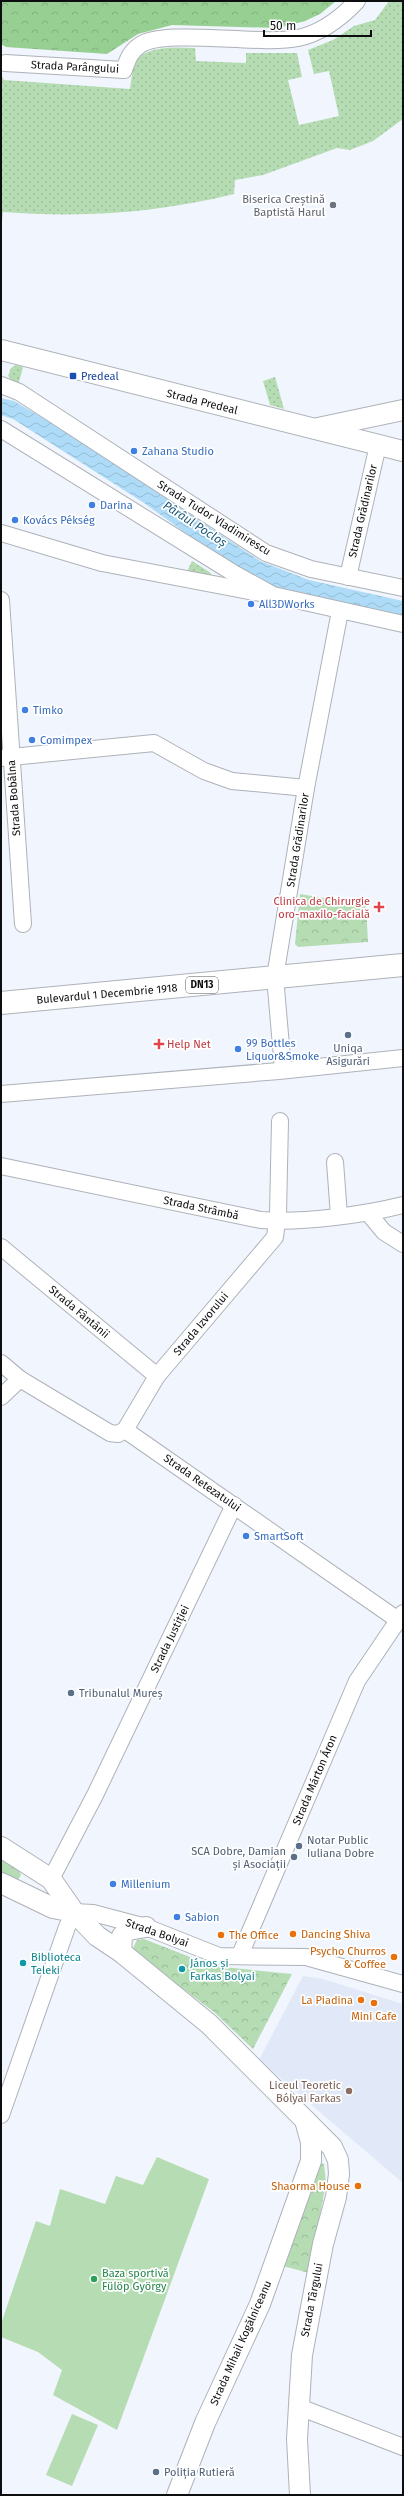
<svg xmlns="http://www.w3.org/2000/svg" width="404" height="2496" font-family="'Fira Sans',sans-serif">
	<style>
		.built { fill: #e1e8f7 }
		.grass { fill: url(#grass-dots) }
		.forest { fill: url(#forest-crowns) }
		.park { fill: url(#park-crowns) }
		.pitch { fill: #b6dcb3 }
		.water { fill: url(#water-waves) }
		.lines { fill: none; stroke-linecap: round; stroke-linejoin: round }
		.minor-casing { stroke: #aeb2b9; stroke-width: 18 }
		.tertiary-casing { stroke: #aeb2b9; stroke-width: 22 }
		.primary-casing { stroke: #aeb2b9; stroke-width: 24 }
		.minor { stroke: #fff; stroke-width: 16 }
		.tertiary { stroke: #fff; stroke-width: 20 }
		.primary { stroke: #fff; stroke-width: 22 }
		.worship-dot { fill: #6b7280; stroke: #fff; stroke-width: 1.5 }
		.transit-dot { fill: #1a4fb4; stroke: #fff; stroke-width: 1.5 }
		.shop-dot { fill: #3f7fe0; stroke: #fff; stroke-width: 1.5 }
		.health-dot { fill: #e0444e; stroke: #fff; stroke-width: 1.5 }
		.service-dot { fill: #5c6f8a; stroke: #fff; stroke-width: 1.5 }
		.food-dot { fill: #e8710a; stroke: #fff; stroke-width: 1.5 }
		.culture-dot { fill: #0f9aa8; stroke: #fff; stroke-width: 1.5 }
		.education-dot { fill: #8d6e63; stroke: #fff; stroke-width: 1.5 }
		.leisure-dot { fill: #2e9e5b; stroke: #fff; stroke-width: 1.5 }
		.labels { text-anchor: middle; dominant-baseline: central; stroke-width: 3.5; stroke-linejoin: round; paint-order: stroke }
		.shield { fill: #fff; stroke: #565658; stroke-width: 1 }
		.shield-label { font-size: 10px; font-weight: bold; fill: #0d0e10 }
		.street-label { font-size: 11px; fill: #0d0e10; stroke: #fff }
		.worship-label { font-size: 11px; fill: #5b616d; stroke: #fff; text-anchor: end }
		.transit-label { font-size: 11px; fill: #164399; stroke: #fff; text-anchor: start }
		.shop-label { font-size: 11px; fill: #366cbe; stroke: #fff; text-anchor: start }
		.health-label { font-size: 11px; fill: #be3a42; stroke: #fff; text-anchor: end }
		.service-label { font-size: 11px; fill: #4e5e75; stroke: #fff; text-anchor: start }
		.food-label { font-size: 11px; fill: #c56008; stroke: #fff; text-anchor: end }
		.culture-label { font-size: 11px; fill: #0d838f; stroke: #fff; text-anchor: start }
		.education-label { font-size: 11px; fill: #785e54; stroke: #fff; text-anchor: end }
		.leisure-label { font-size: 11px; fill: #27864d; stroke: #fff; text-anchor: start }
		.water-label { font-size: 12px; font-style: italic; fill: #1a5877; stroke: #fff }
	</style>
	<defs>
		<pattern id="grass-dots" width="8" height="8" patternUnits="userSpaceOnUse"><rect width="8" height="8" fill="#b6dcb3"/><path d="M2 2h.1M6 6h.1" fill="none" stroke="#9bbc99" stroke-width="1.8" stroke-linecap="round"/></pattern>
		<pattern id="forest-crowns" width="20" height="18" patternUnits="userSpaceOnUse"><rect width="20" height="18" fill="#97cf92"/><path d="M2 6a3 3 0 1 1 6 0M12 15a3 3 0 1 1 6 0" fill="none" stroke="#81b17d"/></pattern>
		<pattern id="park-crowns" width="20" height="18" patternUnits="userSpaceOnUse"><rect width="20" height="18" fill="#b6dcb3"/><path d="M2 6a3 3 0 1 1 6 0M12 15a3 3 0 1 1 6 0" fill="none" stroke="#9bbc99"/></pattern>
		<pattern id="water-waves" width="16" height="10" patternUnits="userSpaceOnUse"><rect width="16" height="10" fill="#aedcf8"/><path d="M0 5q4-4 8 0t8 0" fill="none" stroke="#94bcd4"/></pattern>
	</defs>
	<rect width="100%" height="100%" fill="#f1f5fd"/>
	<polygon class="built" points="303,1976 323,1979 403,2004 403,2183 259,2060"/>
	<g class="grass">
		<path d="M 389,1 L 403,1 L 403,119 L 373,141 L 350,150 L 337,148 L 263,175 L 235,180 L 234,194 C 157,213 82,218 3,212 L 1,228 L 1,74 L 4,80 L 130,89 L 134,60 C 151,46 173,47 195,48 L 196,61 L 246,63 L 246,53 L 297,53 L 302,77 L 288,80 L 299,125 L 339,116 L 329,71 L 314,74 L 308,50 L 333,40 L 354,26 L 375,20 Z"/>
		<polygon points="16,365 23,367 18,386 8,376 11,368"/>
		<polygon points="275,377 284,409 270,405 263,381"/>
		<polygon points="192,561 211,573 211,579 186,574"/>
	</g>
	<polygon class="forest" points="1,1 336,1 320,14 305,21 278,28 172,25 138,34 107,54 6,47 1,44"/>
	<g class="park">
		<polygon points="300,894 366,905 368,942 298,947 295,944"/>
		<polygon points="1,1857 19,1870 21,1875 15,1885 1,1879"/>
		<polygon points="144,1939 213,1966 292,1974 253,2049 214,2012 137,1954 133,1948 137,1940"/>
		<polygon points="320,2163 324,2164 326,2183 309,2273 283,2266"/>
	</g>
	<g class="pitch">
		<polygon points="157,2157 209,2179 117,2430 53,2395 62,2370 38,2352 1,2337 1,2324 36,2221 50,2226 60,2189 105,2204 116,2176 143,2185"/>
		<polygon points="72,2414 98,2425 72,2486 46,2475"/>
	</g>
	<polygon class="water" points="1,398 14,401 68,433 260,561 309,580 403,601 403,617 295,593 264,583 237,570 144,503 13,419 1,415"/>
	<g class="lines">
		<g class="minor-casing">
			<g id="minor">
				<path d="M 5,63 L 124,70 C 128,59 130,52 140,45 C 165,28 261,46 298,38 C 322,33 341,18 357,1"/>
				<polyline points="1,385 19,392 266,553 311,569 403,588"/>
				<polyline points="1,429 235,574 273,595 403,624"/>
				<polyline points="1,533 102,563 260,593"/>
				<polyline points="348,577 378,445"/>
				<polyline points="1,600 23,924"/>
				<polyline points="1,758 154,743 204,771 232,781 306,788"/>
				<polyline points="283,1069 275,977 306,788 340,611"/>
				<polyline points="1,1094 279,1071 403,1058"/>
				<polyline points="335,1162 339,1216"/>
				<path d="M 1,1166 L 261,1220 C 303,1223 363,1215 403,1205"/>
				<polyline points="369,1214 384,1232 403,1244"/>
				<polyline points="1,1247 157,1376"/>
				<polyline points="1,1363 20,1379 110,1433 118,1434 125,1430"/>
				<polyline points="1,1397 20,1379"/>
				<polyline points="125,1430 157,1376 275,1237 278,1214 280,1121"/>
				<polyline points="125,1430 398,1620"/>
				<polyline points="51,1879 95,1795 234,1505"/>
				<polyline points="240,1955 357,1681 403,1613"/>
				<polyline points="1,2115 67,1927 74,1912 93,1913 146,1927 219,1956 306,1957 403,1984"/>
				<polyline points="299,2407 403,2447"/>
			</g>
		</g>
		<g class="tertiary-casing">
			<g id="tertiary">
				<polyline points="1,350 403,451"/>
				<polyline points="318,428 403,410"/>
				<polyline points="1,1847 51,1879 74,1912 97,1936 121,1952 209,2024 332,2147 338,2160 339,2174 336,2197 323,2244 302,2355 297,2439 300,2495"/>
				<polyline points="1,1883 53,1908 74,1912"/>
				<polyline points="121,1952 122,1936 128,1930 146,1927"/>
				<polyline points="177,2495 205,2423 260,2304 311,2161 311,2142 305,2120"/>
			</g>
		</g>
		<g class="primary-casing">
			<polyline id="primary" points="1,1003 403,965"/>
		</g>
		<use href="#minor" class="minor"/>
		<use href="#tertiary" class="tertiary"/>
		<use href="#primary" class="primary"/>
	</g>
	<circle class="worship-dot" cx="333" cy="205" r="4"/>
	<rect class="transit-dot" x="69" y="372" width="8" height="8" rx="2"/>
	<g class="shop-dot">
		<circle cx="134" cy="451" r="4"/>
		<circle cx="92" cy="505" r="4"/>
		<circle cx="15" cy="520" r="4"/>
		<circle cx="251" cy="604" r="4"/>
		<circle cx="25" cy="710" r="4"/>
		<circle cx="32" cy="740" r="4"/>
		<circle cx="238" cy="1049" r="4"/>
		<circle cx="246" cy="1536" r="4"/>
		<circle cx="113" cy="1884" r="4"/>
		<circle cx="177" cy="1917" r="4"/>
	</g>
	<g class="health-dot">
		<path d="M377 901h4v4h4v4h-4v4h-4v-4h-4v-4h4z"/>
		<path d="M157 1038h4v4h4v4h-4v4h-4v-4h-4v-4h4z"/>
	</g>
	<g class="service-dot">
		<circle cx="348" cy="1035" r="4"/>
		<circle cx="71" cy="1693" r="4"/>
		<circle cx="299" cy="1846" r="4"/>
		<circle cx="294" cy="1857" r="4"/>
		<circle cx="156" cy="2472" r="4"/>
	</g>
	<g class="food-dot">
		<circle cx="293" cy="1934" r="4"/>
		<circle cx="221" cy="1935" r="4"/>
		<circle cx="394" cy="1957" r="4"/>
		<circle cx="361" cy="2000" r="4"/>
		<circle cx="374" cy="2003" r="4"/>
		<circle cx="358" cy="2186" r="4"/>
	</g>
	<g class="culture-dot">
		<circle cx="23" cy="1963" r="4"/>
		<circle cx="182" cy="1969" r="4"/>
	</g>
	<circle class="education-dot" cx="349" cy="2091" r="4"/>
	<circle class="leisure-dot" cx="94" cy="2279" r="4"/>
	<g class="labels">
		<rect class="shield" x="186" y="977" width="32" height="16" rx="3"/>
		<g class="shield-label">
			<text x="202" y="985">DN13</text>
		</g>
		<g class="street-label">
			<text transform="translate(75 67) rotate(3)">Strada Parângului</text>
			<text transform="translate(202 402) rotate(14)">Strada Predeal</text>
			<text transform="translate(363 511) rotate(-77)">Strada Grădinarilor</text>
			<text transform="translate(214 518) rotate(32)">Strada Tudor Vladimirescu</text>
			<text transform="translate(14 798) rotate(-94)">Strada Bobâlna</text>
			<text transform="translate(298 840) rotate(-81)">Strada Grădinarilor</text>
			<text transform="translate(107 994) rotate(-5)">Bulevardul 1 Decembrie 1918</text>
			<text transform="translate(201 1208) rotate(12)">Strada Strâmbă</text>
			<text transform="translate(79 1312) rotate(40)">Strada Fântânii</text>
			<text transform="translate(201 1324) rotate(-50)">Strada Izvorului</text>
			<text transform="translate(202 1483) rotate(35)">Strada Retezatului</text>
			<text transform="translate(170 1639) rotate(-64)">Strada Justiției</text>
			<text transform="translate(315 1780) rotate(-67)">Strada Márton Áron</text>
			<text transform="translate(157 1933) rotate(19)">Strada Bolyai</text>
			<text transform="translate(312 2300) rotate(-79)">Strada Târgului</text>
			<text transform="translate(241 2343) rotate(-66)">Strada Mihail Kogălniceanu</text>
		</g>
		<g class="worship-label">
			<text x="325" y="199">Biserica Creștină<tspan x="325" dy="13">Baptistă Harul</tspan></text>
		</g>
		<g class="transit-label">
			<text x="81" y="376">Predeal</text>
		</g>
		<g class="shop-label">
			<text x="142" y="451">Zahana Studio</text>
			<text x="100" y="505">Darina</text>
			<text x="23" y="520">Kovács Pékség</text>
			<text x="259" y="604">All3DWorks</text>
			<text x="33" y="710">Timko</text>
			<text x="40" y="740">Comimpex</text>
			<text x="246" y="1043">99 Bottles<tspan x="246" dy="13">Liquor&amp;Smoke</tspan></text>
			<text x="254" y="1536">SmartSoft</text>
			<text x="121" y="1884">Millenium</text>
			<text x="185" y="1917">Sabion</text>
		</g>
		<g class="health-label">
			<text x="370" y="901">Clinica de Chirurgie<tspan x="370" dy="13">oro-maxilo-facială</tspan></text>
			<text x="167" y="1044" text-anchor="start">Help Net</text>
		</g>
		<g class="service-label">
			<text x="348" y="1048" text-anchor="middle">Uniqa<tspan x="348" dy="13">Asigurări</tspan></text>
			<text x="79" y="1693">Tribunalul Mureș</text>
			<text x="307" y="1840">Notar Public<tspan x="307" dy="13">Iuliana Dobre</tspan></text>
			<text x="286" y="1851" text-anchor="end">SCA Dobre, Damian<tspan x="286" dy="13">și Asociații</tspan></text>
			<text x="164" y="2472">Poliția Rutieră</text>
		</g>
		<g class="food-label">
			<text x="301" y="1934" text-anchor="start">Dancing Shiva</text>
			<text x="229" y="1935" text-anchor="start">The Office</text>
			<text x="386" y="1951">Psycho Churros<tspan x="386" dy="13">&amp; Coffee</tspan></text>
			<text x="353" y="2000">La Piadina</text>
			<text x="374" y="2016" text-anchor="middle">Mini Cafe</text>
			<text x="350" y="2186">Shaorma House</text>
		</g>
		<g class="culture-label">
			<text x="31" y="1957">Biblioteca<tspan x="31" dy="13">Teleki</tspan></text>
			<text x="190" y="1963">János și<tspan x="190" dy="13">Farkas Bolyai</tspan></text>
		</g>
		<g class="education-label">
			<text x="341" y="2085">Liceul Teoretic<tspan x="341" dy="13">Bólyai Farkas</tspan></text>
		</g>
		<g class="leisure-label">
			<text x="102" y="2273">Baza sportivă<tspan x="102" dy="13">Fülöp György</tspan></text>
		</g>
		<g class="water-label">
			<text transform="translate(195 524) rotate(33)">Pârâul Pocloș</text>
		</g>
	</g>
	<rect width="404" height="2496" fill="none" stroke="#0d0e10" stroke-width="4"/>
	<path d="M264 30v6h107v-6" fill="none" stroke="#0d0e10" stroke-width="2"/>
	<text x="270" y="30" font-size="12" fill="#0d0e10" stroke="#ffffff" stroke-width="3" paint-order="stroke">50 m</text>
</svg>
